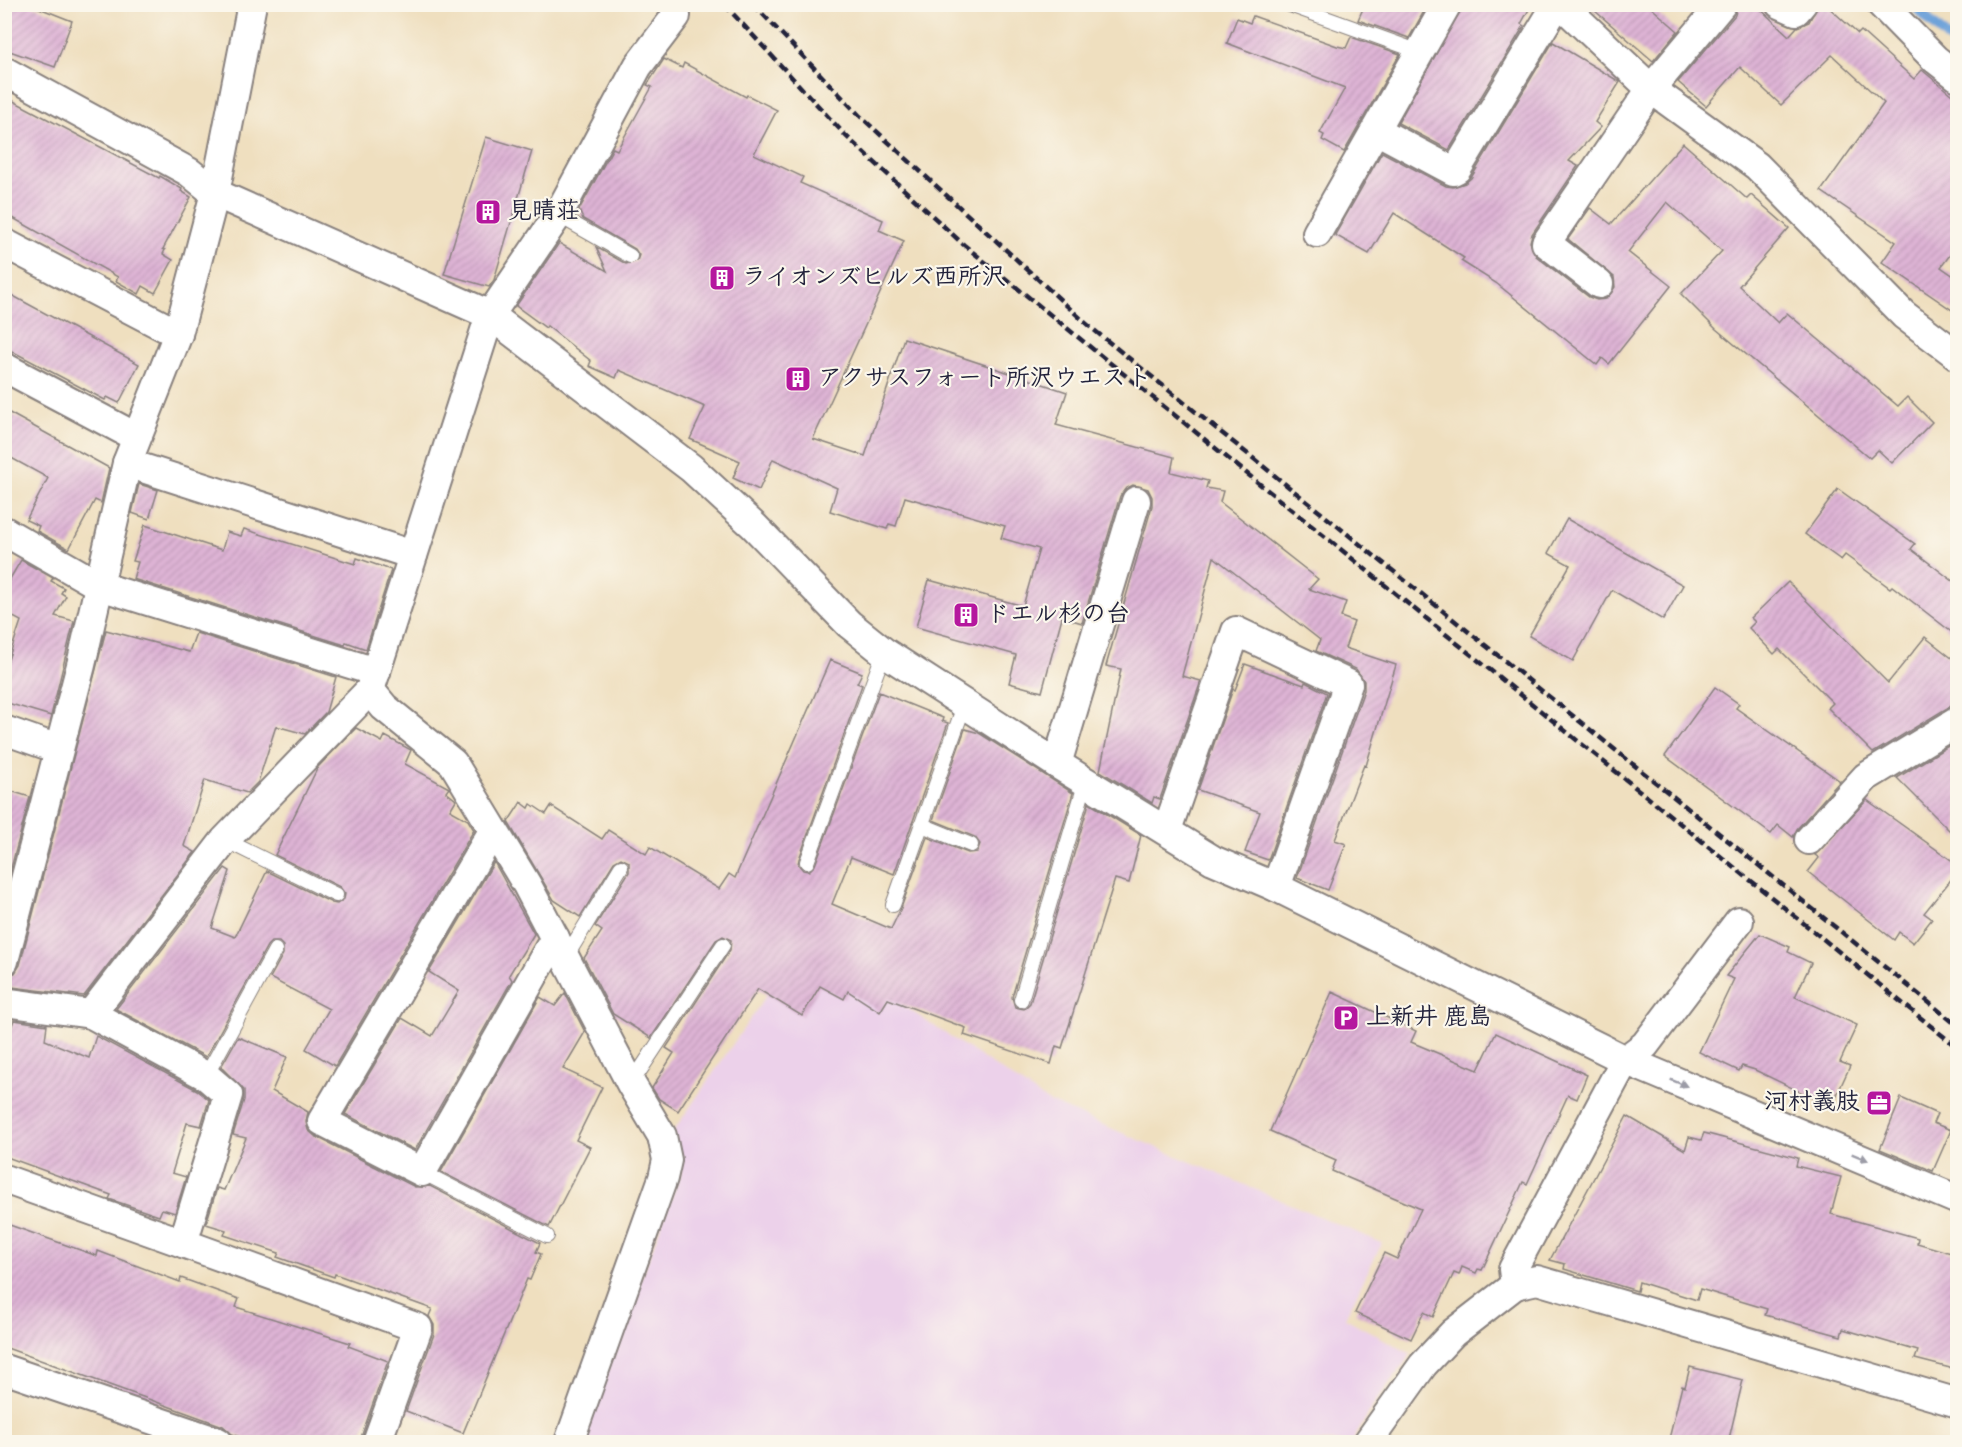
<svg xmlns="http://www.w3.org/2000/svg" width="1962" height="1447" font-family="'Indie Flower','Klee One',sans-serif">
	<style>
		.built { fill: #ecd1ea }
		.lines { fill: none; stroke-linecap: round; stroke-linejoin: round }
		.stream { stroke: #6ca1d9; stroke-width: 10 }
		.building { fill: url(#building-hatch) }
		.service-casing { stroke: #88807d; stroke-width: 16 }
		.minor-casing { stroke: #88807d; stroke-width: 32 }
		.service { stroke: #fff; stroke-width: 14 }
		.minor { stroke: #fff; stroke-width: 28 }
		.rail { stroke: #22223b; stroke-width: 4.5; stroke-dasharray: 9 4.5; stroke-linecap: butt }
		.oneway { fill: #9c9ca7 }
		.labels { text-anchor: middle; dominant-baseline: central; stroke-width: 4.5; stroke-linejoin: round; paint-order: stroke }
		.poi-label { font-size: 24px; font-weight: bold; fill: #22223b; stroke: #fbf7ec; text-anchor: start }
	</style>
	<defs>
		<pattern id="building-hatch" width="6" height="6" patternUnits="userSpaceOnUse" patternTransform="scale(1.5)"><rect width="6" height="6" fill="#deb4d5"/><path d="M-1 1l2-2M0 6l6-6M5 7l2-2" fill="none" stroke="#be9ab8"/></pattern>
	</defs>
	<rect width="100%" height="100%" fill="#fbf7ec"/>
	<filter id="ink" filterUnits="userSpaceOnUse"><feTurbulence type="fractalNoise" baseFrequency=".0167" numOctaves="2"/><feDisplacementMap in="SourceGraphic" scale="12" xChannelSelector="R" yChannelSelector="G"/><feConvolveMatrix kernelMatrix="1 2 1 2 8 2 1 2 1" color-interpolation-filters="sRGB"/></filter>
	<filter id="wash" filterUnits="userSpaceOnUse"><feTurbulence type="fractalNoise" baseFrequency=".008" numOctaves="4" result="noise"/><feDisplacementMap in="SourceGraphic" scale="24" xChannelSelector="R" yChannelSelector="G"/><feGaussianBlur stdDeviation="1.35" result="paint"/><feColorMatrix in="noise" values="0 0 0 0 0 0 0 0 0 0 0 0 0 0 0 0 0 1.4 0 .05"/><feComposite in="paint" operator="in"/></filter>
	<g filter="url(#wash)">
		<rect width="100%" height="100%" fill="#efdfbf"/>
		<polygon class="built" points="825,954 1049,1102 1382,1243 1345,1318 1411,1354 1374,1404 1352,1442 580,1442 681,1172 673,1132 791,959"/>
		<g class="lines">
			<polyline class="stream" points="1912,4 1958,48"/>
		</g>
		<g id="blocks">
			<g class="building">
				<polygon points="4,4 29,4 72,21 55,67 4,49"/>
				<polygon points="1365,4 1428,4 1409,38 1358,20"/>
				<polygon points="1463,4 1532,4 1521,24 1524,26 1449,150 1398,123"/>
				<polygon points="1587,4 1647,4 1678,31 1653,61"/>
				<polygon points="1738,4 1755,4 1789,36 1797,27 1809,22 1818,4 1825,4 1858,34 1861,31 1914,79 1922,70 1958,100 1958,244 1941,267 1958,279 1958,314 1882,262 1896,242 1821,191 1884,103 1832,55 1781,105 1740,67 1706,106 1678,82 1735,15"/>
				<polygon points="1253,16 1337,46 1346,48 1351,37 1400,54 1344,152 1322,140 1324,135 1320,133 1345,88 1227,43 1237,18 1250,23"/>
				<polygon points="1553,42 1620,82 1595,122 1601,127 1569,161 1578,166 1532,234 1530,242 1536,256 1589,297 1597,300 1606,299 1615,287 1614,277 1568,239 1590,208 1611,224 1683,143 1747,199 1751,195 1789,228 1739,286 1778,323 1787,313 1898,406 1907,397 1932,422 1892,463 1878,450 1870,458 1716,329 1681,294 1722,251 1667,202 1628,252 1671,286 1609,364 1602,358 1597,365 1496,283 1461,261 1464,258 1394,213 1369,254 1335,235 1382,152 1446,186 1453,187 1465,183 1471,178"/>
				<polygon points="664,59 682,68 684,63 746,97 747,95 777,110 754,154 803,177 800,183 883,220 879,230 904,241 813,439 865,456 904,338 1067,392 1056,425 1174,457 1171,472 1208,481 1206,488 1223,491 1220,502 1318,579 1309,589 1346,602 1341,617 1354,622 1345,648 1396,665 1366,766 1364,765 1335,840 1346,844 1328,890 1297,878 1364,690 1364,681 1356,669 1316,651 1320,640 1214,557 1182,676 1201,681 1160,799 1154,797 1152,803 1100,771 1121,669 1106,666 1152,506 1152,497 1148,489 1133,485 1125,489 1120,496 1082,623 1062,617 1042,692 1009,683 1016,655 916,627 929,580 1023,606 1039,549 1001,538 1005,526 905,497 896,526 889,524 887,529 830,511 837,488 773,459 759,490 733,478 740,461 690,439 705,407 619,370 616,378 589,366 591,361 547,326 546,328 516,306 559,243 607,271 596,247 626,264 637,261 639,255 635,249 583,219 579,210 613,148 617,150 652,87 647,85"/>
				<polygon points="4,96 159,178 160,176 182,189 181,191 191,197 163,249 165,250 163,254 173,260 155,293 143,286 139,294 116,281 118,277 4,213"/>
				<polygon points="486,137 532,151 494,280 489,287 444,274"/>
				<polygon points="4,291 139,364 119,403 107,397 105,400 4,347"/>
				<polygon points="4,410 109,468 101,503 95,500 69,549 37,531 39,526 26,520 48,478 4,454"/>
				<polygon points="139,484 158,490 149,519 132,513"/>
				<polygon points="1838,489 1915,544 1911,549 1958,585 1958,637 1892,586 1890,588 1845,555 1841,560 1805,534"/>
				<polygon points="1567,519 1683,585 1663,620 1612,590 1573,661 1529,636 1570,565 1548,553"/>
				<polygon points="145,525 222,550 227,532 241,536 244,529 355,564 357,558 391,570 366,649 346,642 345,645 133,579 138,562 133,561"/>
				<polygon points="21,560 53,578 51,581 64,588 61,593 66,596 55,616 74,621 51,716 4,702 4,672 21,621 4,612 4,589"/>
				<polygon points="1788,582 1888,683 1925,637 1958,663 1958,696 1949,707 1873,753 1828,708 1833,703 1779,649 1774,654 1749,628 1755,622 1751,618"/>
				<polygon points="106,630 189,652 196,633 336,677 326,712 305,734 276,726 258,782 247,793 205,780 184,846 195,852 84,996 4,986 4,977 15,973 20,965"/>
				<polygon points="830,660 862,673 857,683 862,685 799,859 798,864 803,870 809,871 815,865 879,692 943,718 942,721 948,723 894,874 851,857 832,904 891,929 901,908 927,837 968,853 977,852 980,844 975,837 933,820 965,729 979,733 1073,793 1012,997 1015,1007 1024,1009 1030,1003 1089,803 1141,835 1129,883 1115,879 1062,1048 1056,1046 1051,1064 964,1035 966,1028 888,999 880,1012 848,991 844,999 820,986 802,1016 758,989 678,1111 659,1099 652,1088 674,1053 666,1048 730,950 731,940 723,936 716,940 651,1038 613,1014 584,958 602,931 595,926 629,872 629,862 621,858 614,862 580,917 554,900 508,822 521,802 529,808 531,804 546,814 551,806 602,839 608,830 646,854 650,847 719,889 729,874 735,878"/>
				<polygon points="1245,664 1304,685 1305,682 1327,693 1268,860 1245,852 1260,812 1198,790 1233,689 1235,690"/>
				<polygon points="1715,687 1739,704 1736,708 1840,781 1797,829 1793,837 1778,825 1771,834 1665,756"/>
				<polygon points="356,728 382,742 385,736 411,750 405,764 449,788 446,792 456,800 450,810 468,820 474,830 335,1066 306,1049 329,1009 270,978 283,954 283,946 279,942 271,942 267,946 206,1057 116,1009 225,868 230,871 212,928 235,937 267,871 332,903 337,904 344,899 345,894 340,887 275,855 318,767"/>
				<polygon points="1953,743 1957,747 1953,752 1958,756 1958,839 1897,778"/>
				<polygon points="4,789 30,797 4,894"/>
				<polygon points="1867,800 1958,865 1958,871 1924,913 1932,919 1913,943 1899,932 1894,940 1808,872 1819,858 1815,855"/>
				<polygon points="494,862 534,934 509,975 512,980 415,1150 345,1114 402,1018 432,1036 459,991 429,972"/>
				<polygon points="1760,934 1790,947 1788,952 1811,963 1795,997 1857,1025 1840,1062 1850,1066 1834,1101 1826,1098 1823,1103 1755,1070 1742,1066 1739,1071 1699,1052 1734,979 1726,976"/>
				<polygon points="1332,992 1416,1031 1411,1042 1478,1070 1496,1033 1587,1075 1577,1099 1568,1095 1527,1184 1523,1182 1482,1270 1478,1269 1476,1273 1462,1267 1459,1275 1454,1273 1433,1317 1424,1312 1411,1339 1355,1313 1384,1253 1397,1259 1421,1209 1332,1171 1336,1160 1270,1131"/>
				<polygon points="565,993 585,1032 563,1069 602,1087 576,1140 590,1147 549,1227 441,1172 540,997 555,1006"/>
				<polygon points="14,1020 47,1025 45,1040 89,1058 96,1036 197,1090 209,1100 201,1126 187,1123 172,1173 186,1177 175,1213 162,1209 159,1216 109,1199 111,1195 4,1156 4,1045"/>
				<polygon points="238,1037 287,1057 272,1091 308,1112 306,1122 308,1130 315,1136 415,1187 430,1186 540,1243 536,1252 541,1254 530,1280 527,1279 463,1433 406,1411 434,1334 434,1325 429,1316 432,1309 335,1274 334,1277 277,1257 279,1253 224,1235 226,1230 206,1224 217,1188 224,1190 246,1138 233,1135 244,1100 244,1090 221,1067"/>
				<polygon points="1901,1098 1937,1114 1933,1123 1951,1130 1933,1171 1880,1149"/>
				<polygon points="1627,1116 1685,1150 1689,1137 1701,1140 1704,1133 1798,1158 1796,1166 1841,1177 1831,1214 1918,1238 1917,1243 1958,1255 1958,1370 1915,1359 1918,1351 1843,1329 1841,1336 1765,1315 1767,1309 1700,1289 1697,1300 1639,1282 1637,1291 1564,1269 1565,1264 1550,1260"/>
				<polygon points="4,1223 97,1256 98,1251 180,1282 181,1278 239,1299 236,1307 350,1343 348,1346 388,1361 359,1443 257,1443 232,1434 223,1426 4,1347"/>
				<polygon points="1690,1367 1743,1380 1728,1443 1668,1443 1682,1386 1685,1387"/>
			</g>
		</g>
	</g>
	<g filter="url(#ink)">
		<use href="#blocks" fill-opacity="0" stroke="#88807d" stroke-width="1.5"/>
		<g class="lines">
			<g class="service-casing">
				<g id="service">
					<polyline points="1287,4 1420,52"/>
					<polyline points="558,215 630,256"/>
					<polyline points="922,825 971,845"/>
					<polyline points="225,840 336,895"/>
					<polyline points="807,862 884,652"/>
					<polyline points="893,905 965,703"/>
					<polyline points="566,957 621,867"/>
					<polyline points="1021,1000 1086,781"/>
					<polyline points="206,1076 275,950"/>
					<polyline points="631,1084 723,945"/>
					<polyline points="422,1172 547,1236"/>
				</g>
			</g>
			<g class="minor-casing">
				<g id="minor">
					<polyline points="1561,4 1651,89 1546,243 1599,284"/>
					<polyline points="1722,4 1651,89 1757,166 1904,315 1958,356"/>
					<polyline points="1780,4 1796,11 1802,4"/>
					<polyline points="1881,4 1935,59 1958,77"/>
					<polyline points="4,71 189,172 215,193 490,315 691,468 754,526 849,624 884,652 1057,764 1213,860 1276,887 1625,1060 1958,1200"/>
					<polyline points="1376,130 1453,171 1457,169 1557,4"/>
					<polyline points="1317,233 1447,4"/>
					<polyline points="4,243 178,334"/>
					<polyline points="4,367 136,437"/>
					<polyline points="127,463 413,555"/>
					<polyline points="4,531 100,586 376,672"/>
					<polyline points="370,690 384,707 453,763 527,885 631,1084 662,1136 667,1160 663,1178 569,1442"/>
					<polyline points="4,730 58,749"/>
					<polyline points="1057,764 1136,501"/>
					<polyline points="1167,830 1236,631 1348,684 1276,887"/>
					<polyline points="493,831 322,1121 422,1172 555,938"/>
					<polyline points="1809,840 1866,777 1958,721"/>
					<polyline points="1739,921 1645,1045 1625,1060 1513,1269 1515,1285 1537,1280 1958,1403"/>
					<polyline points="4,961 81,665 127,463 178,334 215,193 252,4"/>
					<polyline points="4,1002 91,1014"/>
					<polyline points="4,1179 183,1243"/>
					<polyline points="4,1369 218,1442"/>
					<polyline points="377,1442 418,1328 183,1243 228,1095 206,1076 91,1014 225,840 370,690 490,315 558,215 638,66 676,16 674,4"/>
					<polyline points="1368,1442 1423,1365 1453,1333 1515,1285"/>
				</g>
			</g>
			<use href="#service" class="service"/>
			<use href="#minor" class="minor"/>
			<g class="rail">
				<polyline points="724,4 846,136 964,245 1958,1048"/>
				<polyline points="753,4 860,116 1089,326 1958,1026"/>
			</g>
		</g>
		<defs><path id="oneway-solid" d="M-6-.8H1V-3.2L6.5 0L1 3.2V.8H-6Z" transform="scale(1.5)"/></defs>
		<g class="oneway">
			<use href="#oneway-solid" transform="translate(1679 1083) rotate(22)"/>
			<use href="#oneway-solid" transform="translate(1860 1157) rotate(22)"/>
		</g>
	</g>
	<defs>
		<g id="building-square" transform="scale(1.35)"><rect x="-9" y="-9" width="18" height="18" rx="4" fill="#b5179e" stroke="#fbf7ec"/><path d="M-4-6H4V6H1V3H-1V6H-4ZM-2.5-4.3h1.7v1.8h-1.7ZM.8-4.3h1.7v1.8H.8ZM-2.5-1h1.7V.8h-1.7ZM.8-1h1.7V.8H.8Z" fill="#fff"/></g>
		<g id="parking-square" transform="scale(1.35)"><rect x="-9" y="-9" width="18" height="18" rx="4" fill="#b5179e" stroke="#fbf7ec"/><path d="M-3.5-5.5H1a3.5 3.5 0 0 1 0 7H-1V5.5H-3.5ZM-1-3.4V-.6H.8a1.4 1.4 0 0 0 0-2.8Z" fill="#fff"/></g>
		<g id="office-square" transform="scale(1.35)"><rect x="-9" y="-9" width="18" height="18" rx="4" fill="#b5179e" stroke="#fbf7ec"/><path d="M-6-3h4V-5.5h4V-3h4V5H-6ZM-1-4.5V-3h2v-1.5ZM-6 0V1H6V0Z" fill="#fff"/></g>
	</defs>
	<g fill-rule="evenodd">
		<use href="#building-square" x="488" y="212"/>
		<use href="#building-square" x="722" y="278"/>
		<use href="#building-square" x="798" y="379"/>
		<use href="#building-square" x="966" y="615"/>
		<use href="#parking-square" x="1346" y="1018"/>
		<use href="#office-square" x="1879" y="1103"/>
	</g>
	<g class="labels">
		<g class="poi-label">
			<text x="508" y="212">見晴荘</text>
			<text x="742" y="278">ライオンズヒルズ西所沢</text>
			<text x="818" y="379">アクサスフォート所沢ウエスト</text>
			<text x="986" y="615">ドエル杉の台</text>
			<text x="1366" y="1018">上新井 鹿島</text>
			<text x="1860" y="1103" text-anchor="end">河村義肢</text>
		</g>
	</g>
	<rect width="1962" height="1447" fill="none" stroke="#fbf7ec" stroke-width="24"/>
</svg>
